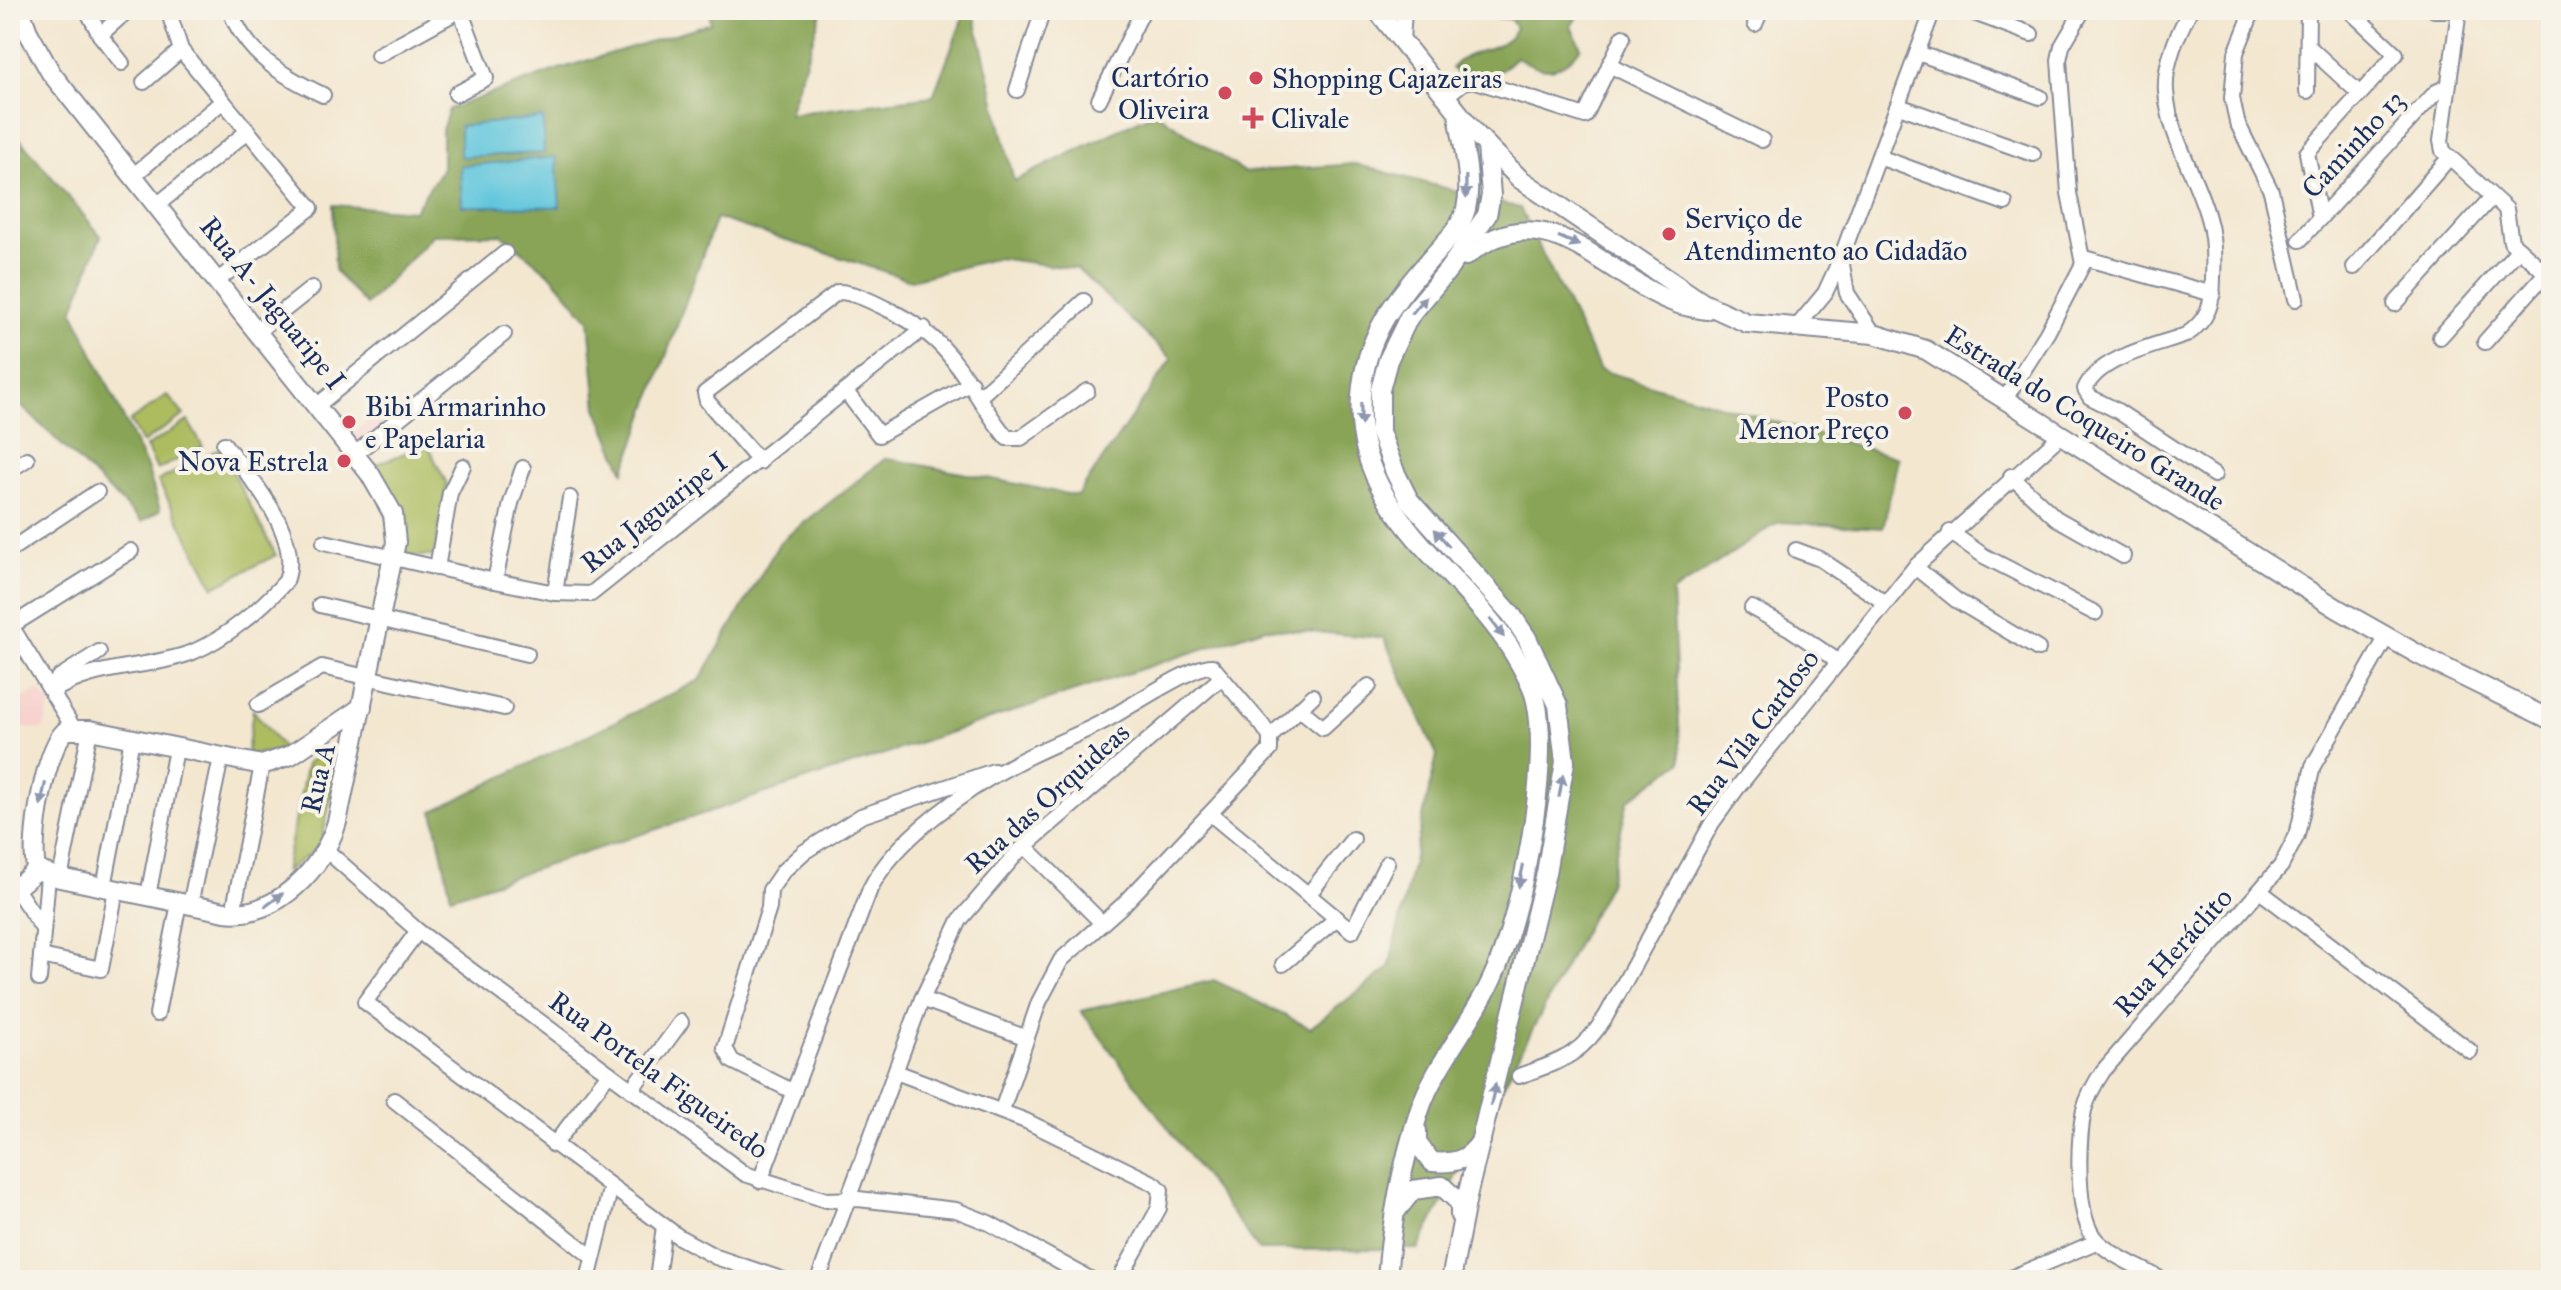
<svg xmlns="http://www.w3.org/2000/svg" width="2561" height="1290" font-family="'IM FELL Great Primer',serif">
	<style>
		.built { fill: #f7d0cd }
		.green { fill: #acbc5f; stroke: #64765e; stroke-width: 2 }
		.forest { fill: #89a456; stroke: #526a5a; stroke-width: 2 }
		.water { fill: #60c6dd; stroke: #3e7a9e; stroke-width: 2 }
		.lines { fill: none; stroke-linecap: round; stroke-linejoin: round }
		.minor-casing { stroke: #878b97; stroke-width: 18 }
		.major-casing { stroke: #878b97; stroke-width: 22 }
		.minor { stroke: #fff; stroke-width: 14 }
		.major { stroke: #fff; stroke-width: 18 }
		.oneway { fill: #8d97ae }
		.poi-dot { fill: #d1495b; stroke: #f7f3e8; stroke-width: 3 }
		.labels { text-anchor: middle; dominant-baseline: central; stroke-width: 8; stroke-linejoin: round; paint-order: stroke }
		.poi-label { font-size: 28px; fill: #1b2f5e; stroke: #f7f3e8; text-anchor: start }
		.street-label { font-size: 28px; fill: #1b2f5e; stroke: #f7f3e8 }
	</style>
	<rect width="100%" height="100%" fill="#f7f3e8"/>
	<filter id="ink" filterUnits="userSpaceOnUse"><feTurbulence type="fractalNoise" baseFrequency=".0125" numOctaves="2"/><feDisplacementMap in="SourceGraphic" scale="16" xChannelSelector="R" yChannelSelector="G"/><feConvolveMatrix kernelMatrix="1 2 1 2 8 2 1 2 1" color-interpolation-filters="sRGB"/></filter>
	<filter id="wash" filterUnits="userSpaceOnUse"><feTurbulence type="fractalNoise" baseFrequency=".006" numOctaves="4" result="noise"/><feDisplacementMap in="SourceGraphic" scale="32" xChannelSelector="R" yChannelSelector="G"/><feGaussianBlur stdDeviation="1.8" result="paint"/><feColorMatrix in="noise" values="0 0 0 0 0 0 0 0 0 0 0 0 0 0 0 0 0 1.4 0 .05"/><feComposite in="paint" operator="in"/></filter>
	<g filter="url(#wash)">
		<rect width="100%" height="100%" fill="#f3e7d0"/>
		<g class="built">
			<polygon points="374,415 384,425 359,447 350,436"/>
			<polygon points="39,690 50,705 43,730 10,726 10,705"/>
		</g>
		<g class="green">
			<polygon points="167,395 184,415 142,443 130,421"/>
			<polygon points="188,421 203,447 157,470 146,447"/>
			<polygon points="427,444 447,484 434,556 400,556 370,467"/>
			<polygon points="220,448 276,555 214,587 158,481"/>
			<polygon points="253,710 283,748 272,753 247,754"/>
			<polygon points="342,740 321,845 285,872 307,763"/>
		</g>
		<g class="forest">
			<polygon points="709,10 822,10 789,114 933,96 966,10 973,10 1014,181 1155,112 1244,172 1355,164 1520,208 1600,370 1898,458 1883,528 1779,522 1672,593 1681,762 1628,800 1609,883 1418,1249 1259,1250 1081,1011 1214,980 1310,1028 1389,968 1437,755 1384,638 1266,628 451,897 433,811 700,680 780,542 886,458 1077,496 1172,359 1077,269 997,258 911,280 716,218 624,472 597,408 589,320 553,277 501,234 433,235 366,305 335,271 333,205 414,211 442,169 442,130 449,109 556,70 711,23"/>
			<path d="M 1476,10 L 1582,10 L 1571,26 L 1581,47 C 1559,75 1546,74 1516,57 C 1500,73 1468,93 1452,68 C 1468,47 1502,54 1516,28 L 1510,19 L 1488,17 Z"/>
			<polygon points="10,127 101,236 73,311 148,470 160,510 142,522 10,395"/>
		</g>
		<g class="water">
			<polygon points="543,118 544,153 460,157 460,126"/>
			<polygon points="556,157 560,207 462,206 460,166"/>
		</g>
	</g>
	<g filter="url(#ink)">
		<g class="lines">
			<g class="minor-casing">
				<g id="minor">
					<polyline points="87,10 100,35 122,63"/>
					<polyline points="168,10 181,50 311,208 218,280"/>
					<path d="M 230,10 C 246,55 283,76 323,95"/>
					<polyline points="1966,10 2031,34"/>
					<path d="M 2190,10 C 2178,34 2164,63 2166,91 C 2169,137 2196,174 2208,218 C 2214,237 2214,258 2213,278 C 2213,304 2208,320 2186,335 C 2156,346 2098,357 2085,389 L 2090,397 L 2116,410 L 2214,475"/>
					<polyline points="2253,10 2236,53 2232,98 2237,122 2271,191 2296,299"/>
					<polyline points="2434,10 2447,10"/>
					<polyline points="2459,10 2441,141 2443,151 2506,209 2511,242 2546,273 2485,342"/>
					<polyline points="1755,24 1761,10"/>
					<polyline points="100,35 128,10"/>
					<polyline points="1402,41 1404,10"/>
					<polyline points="2309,47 2360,94"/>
					<polyline points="1918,53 2040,97"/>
					<polyline points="378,55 460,10"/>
					<polyline points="1609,65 1762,140"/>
					<polyline points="144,82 181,50"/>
					<polyline points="1017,90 1043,10"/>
					<polyline points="2307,91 2308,10"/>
					<polyline points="456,94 486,78 460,10"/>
					<polyline points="1446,96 1464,82 1473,80 1585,116 1623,37"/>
					<polyline points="1099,100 1143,10"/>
					<polyline points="1899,106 2033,154"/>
					<polyline points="1879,157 2005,203"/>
					<polyline points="134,175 223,101"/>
					<polyline points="157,205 248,131"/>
					<polyline points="2320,218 2307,153 2396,54 2349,10"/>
					<polyline points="2300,240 2436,92 2447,87"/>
					<polyline points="2084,258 2213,294"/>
					<polyline points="1841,259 1847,293 1874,334"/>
					<polyline points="2354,267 2449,158"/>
					<polyline points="2395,304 2492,197"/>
					<polyline points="1795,329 1825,293 1841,258 1933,10"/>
					<polyline points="258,331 312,288"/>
					<polyline points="2440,337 2519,249"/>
					<polyline points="847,393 879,435 971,383"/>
					<polyline points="980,396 1084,301"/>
					<polyline points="2005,399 2047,333 2083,264 2069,193 2059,60 2062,46 2083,10"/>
					<polyline points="319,404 505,253"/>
					<polyline points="356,453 504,334"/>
					<path d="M 760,462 L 707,401 L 705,393 L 838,292 C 853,292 871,301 885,308 C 960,343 961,381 1007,438 L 1021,438 L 1087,391"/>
					<polyline points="10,470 27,459"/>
					<polyline points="2011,476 2056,518 2123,556"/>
					<polyline points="1950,532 1984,556 2095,613"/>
					<polyline points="324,542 495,581 555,593 591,594 924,328"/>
					<polyline points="10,550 97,492"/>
					<polyline points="1796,550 1820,559 1884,602"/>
					<polyline points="1915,567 1956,600 2038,649"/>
					<polyline points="437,568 450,493 463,466"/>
					<polyline points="495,581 511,503 523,468"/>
					<polyline points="555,593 570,498"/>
					<polyline points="320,605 527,654"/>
					<polyline points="1752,608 1789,628 1839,662"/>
					<polyline points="10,624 74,729"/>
					<polyline points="11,626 131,551"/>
					<polyline points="58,678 99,652"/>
					<path d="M 52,692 C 96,663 146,670 193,652 C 226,638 262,608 286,581 C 303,536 250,477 224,444"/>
					<polyline points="258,705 322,667 504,708"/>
					<polyline points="1301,710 1323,728 1369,686"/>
					<polyline points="1270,737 1313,696"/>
					<polyline points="1212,815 1352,931 1387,863"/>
					<polyline points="1025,846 1102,923"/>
					<polyline points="327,851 418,931 745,1174 826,1200 858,1199 956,1210 989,1223 1092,1280"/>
					<polyline points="60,878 90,730"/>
					<polyline points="10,880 43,929"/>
					<polyline points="104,887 132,739"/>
					<polyline points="2261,892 2470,1051"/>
					<polyline points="1308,895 1353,839"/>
					<polyline points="148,896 176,749"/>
					<polyline points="190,905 221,758"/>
					<polyline points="233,913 262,765"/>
					<polyline points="418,931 365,1002 679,1237 716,1257 784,1280"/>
					<polyline points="41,956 101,969 116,890"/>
					<polyline points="1283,964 1337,918"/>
					<polyline points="39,979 48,876"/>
					<polyline points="922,999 1027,1038"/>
					<polyline points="157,1014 179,903"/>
					<polyline points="896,1072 1026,1121 1155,1184 1161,1190 1159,1208 1119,1280"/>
					<path d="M 1519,1076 C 1561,1061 1581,1056 1606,1016 L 1712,823 L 1738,787 L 1915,567 L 2061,435"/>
					<polyline points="631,1090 681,1022"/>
					<polyline points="794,1092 732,1061 725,1048 769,908 770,890 783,871 804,852 861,816 994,771"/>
					<polyline points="394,1100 591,1256"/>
					<polyline points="554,1145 609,1073"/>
					<path d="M 760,1181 L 870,889 C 894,840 968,788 1016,763 C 1047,746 1080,735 1110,718 C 1130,707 1194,664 1212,666 L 1263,726 L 1270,737 L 1270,750 L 1125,903 L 1061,960 L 1039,1002 L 1002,1110"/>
					<polyline points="588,1280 611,1186"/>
					<polyline points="657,1280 664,1226"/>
					<polyline points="818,1280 922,999 960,920 1018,852 1221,678"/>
					<polyline points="2006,1280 2096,1242"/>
					<path d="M 2162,1280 C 2142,1268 2115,1258 2098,1242 C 2074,1220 2078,1140 2084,1110 C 2088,1096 2095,1083 2103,1071 L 2281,866 L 2297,835 L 2313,766 L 2386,638"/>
				</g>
			</g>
			<g class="major-casing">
				<g id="major">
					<path d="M 20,10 L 28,32 L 51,73 L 370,474 L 393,514 L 396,542 L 337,822 C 324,867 276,919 225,912 L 60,878 L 37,870"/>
					<polyline points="1377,10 1474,132 1520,179 1703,303 1747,323 1874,334 1926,350 2338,609 2421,656 2551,720"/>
					<path d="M 1466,256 C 1549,189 1602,276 1676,303 C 1685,307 1696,308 1706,310"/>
					<path d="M 37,870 C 28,847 46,743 67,730 L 90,730 L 262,765 L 291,755 L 362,707"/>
					<polyline points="10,893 37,870"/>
					<path d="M 1417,1131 L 1417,1143 L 1432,1162 C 1455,1164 1468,1160 1481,1141"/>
					<polyline points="1397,1210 1413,1190 1442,1186 1460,1203 1460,1216"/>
					<path d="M 1387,1280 C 1391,1222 1402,1164 1420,1109 C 1435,1065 1472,1023 1492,979 C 1521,917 1551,768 1536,701 C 1533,685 1522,668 1514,654 C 1461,566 1352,513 1361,396 C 1365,336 1395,299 1433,256 C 1445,242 1461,228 1466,209 C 1473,179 1462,143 1458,113"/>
					<polyline points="1451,1280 1468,1192 1546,873 1565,762 1558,705 1527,638 1511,614 1409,500 1395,472 1380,432 1380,390 1388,360 1409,317 1448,270 1487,215 1491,195 1487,146"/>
				</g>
			</g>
			<use href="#minor" class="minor"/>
			<use href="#major" class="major"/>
		</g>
		<defs><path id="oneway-solid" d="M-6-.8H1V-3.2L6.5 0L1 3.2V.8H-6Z" transform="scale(2)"/></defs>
		<g class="oneway">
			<use href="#oneway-solid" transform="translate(1466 187) rotate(89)"/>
			<use href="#oneway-solid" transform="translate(1569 241) rotate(23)"/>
			<use href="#oneway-solid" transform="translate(1419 305) rotate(-50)"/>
			<use href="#oneway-solid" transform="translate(1361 414) rotate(89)"/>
			<use href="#oneway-solid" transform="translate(1442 538) rotate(-131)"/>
			<use href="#oneway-solid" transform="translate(1497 628) rotate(53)"/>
			<use href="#oneway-solid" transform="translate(1561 786) rotate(-80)"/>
			<use href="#oneway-solid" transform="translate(43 794) rotate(102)"/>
			<use href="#oneway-solid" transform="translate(1521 876) rotate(102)"/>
			<use href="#oneway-solid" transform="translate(274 900) rotate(-37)"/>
			<use href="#oneway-solid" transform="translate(1493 1095) rotate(-77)"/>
		</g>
	</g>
	<g class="poi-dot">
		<circle cx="1256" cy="78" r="8"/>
		<circle cx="1225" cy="93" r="8"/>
		<path d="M1249 106h8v8h8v8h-8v8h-8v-8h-8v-8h8z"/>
		<circle cx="1669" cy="234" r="8"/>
		<circle cx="1905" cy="413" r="8"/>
		<circle cx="349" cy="422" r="8"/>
		<circle cx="344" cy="461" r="8"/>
	</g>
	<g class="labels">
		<g class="poi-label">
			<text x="1209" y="77" text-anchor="end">Cartório<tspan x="1209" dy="32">Oliveira</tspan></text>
			<text x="1272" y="78">Shopping Cajazeiras</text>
			<text x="1271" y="118">Clivale</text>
			<text x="1685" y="218">Serviço de<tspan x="1685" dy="32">Atendimento ao Cidadão</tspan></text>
			<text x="1889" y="397" text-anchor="end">Posto<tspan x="1889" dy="32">Menor Preço</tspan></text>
			<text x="365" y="406">Bibi Armarinho<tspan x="365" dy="32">e Papelaria</tspan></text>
			<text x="328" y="461" text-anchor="end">Nova Estrela</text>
		</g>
		<g class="street-label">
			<text transform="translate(2353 144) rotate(-47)">Caminho 13</text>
			<text transform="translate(273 303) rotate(51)">Rua A- Jaguaripe I</text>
			<text transform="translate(2085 418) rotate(32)">Estrada do Coqueiro Grande</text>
			<text transform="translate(654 512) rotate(-38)">Rua Jaguaripe I</text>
			<text transform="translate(1753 732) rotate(-53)">Rua Vila Cardoso</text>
			<text transform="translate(318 778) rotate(-77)">Rua A</text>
			<text transform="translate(1047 798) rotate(-42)">Rua das Orquideas</text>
			<text transform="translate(2173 952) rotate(-48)">Rua Heráclito</text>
			<text transform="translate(659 1075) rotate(36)">Rua Portela Figueiredo</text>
		</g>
	</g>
	<rect width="2561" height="1290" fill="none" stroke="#f7f3e8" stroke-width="40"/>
</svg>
